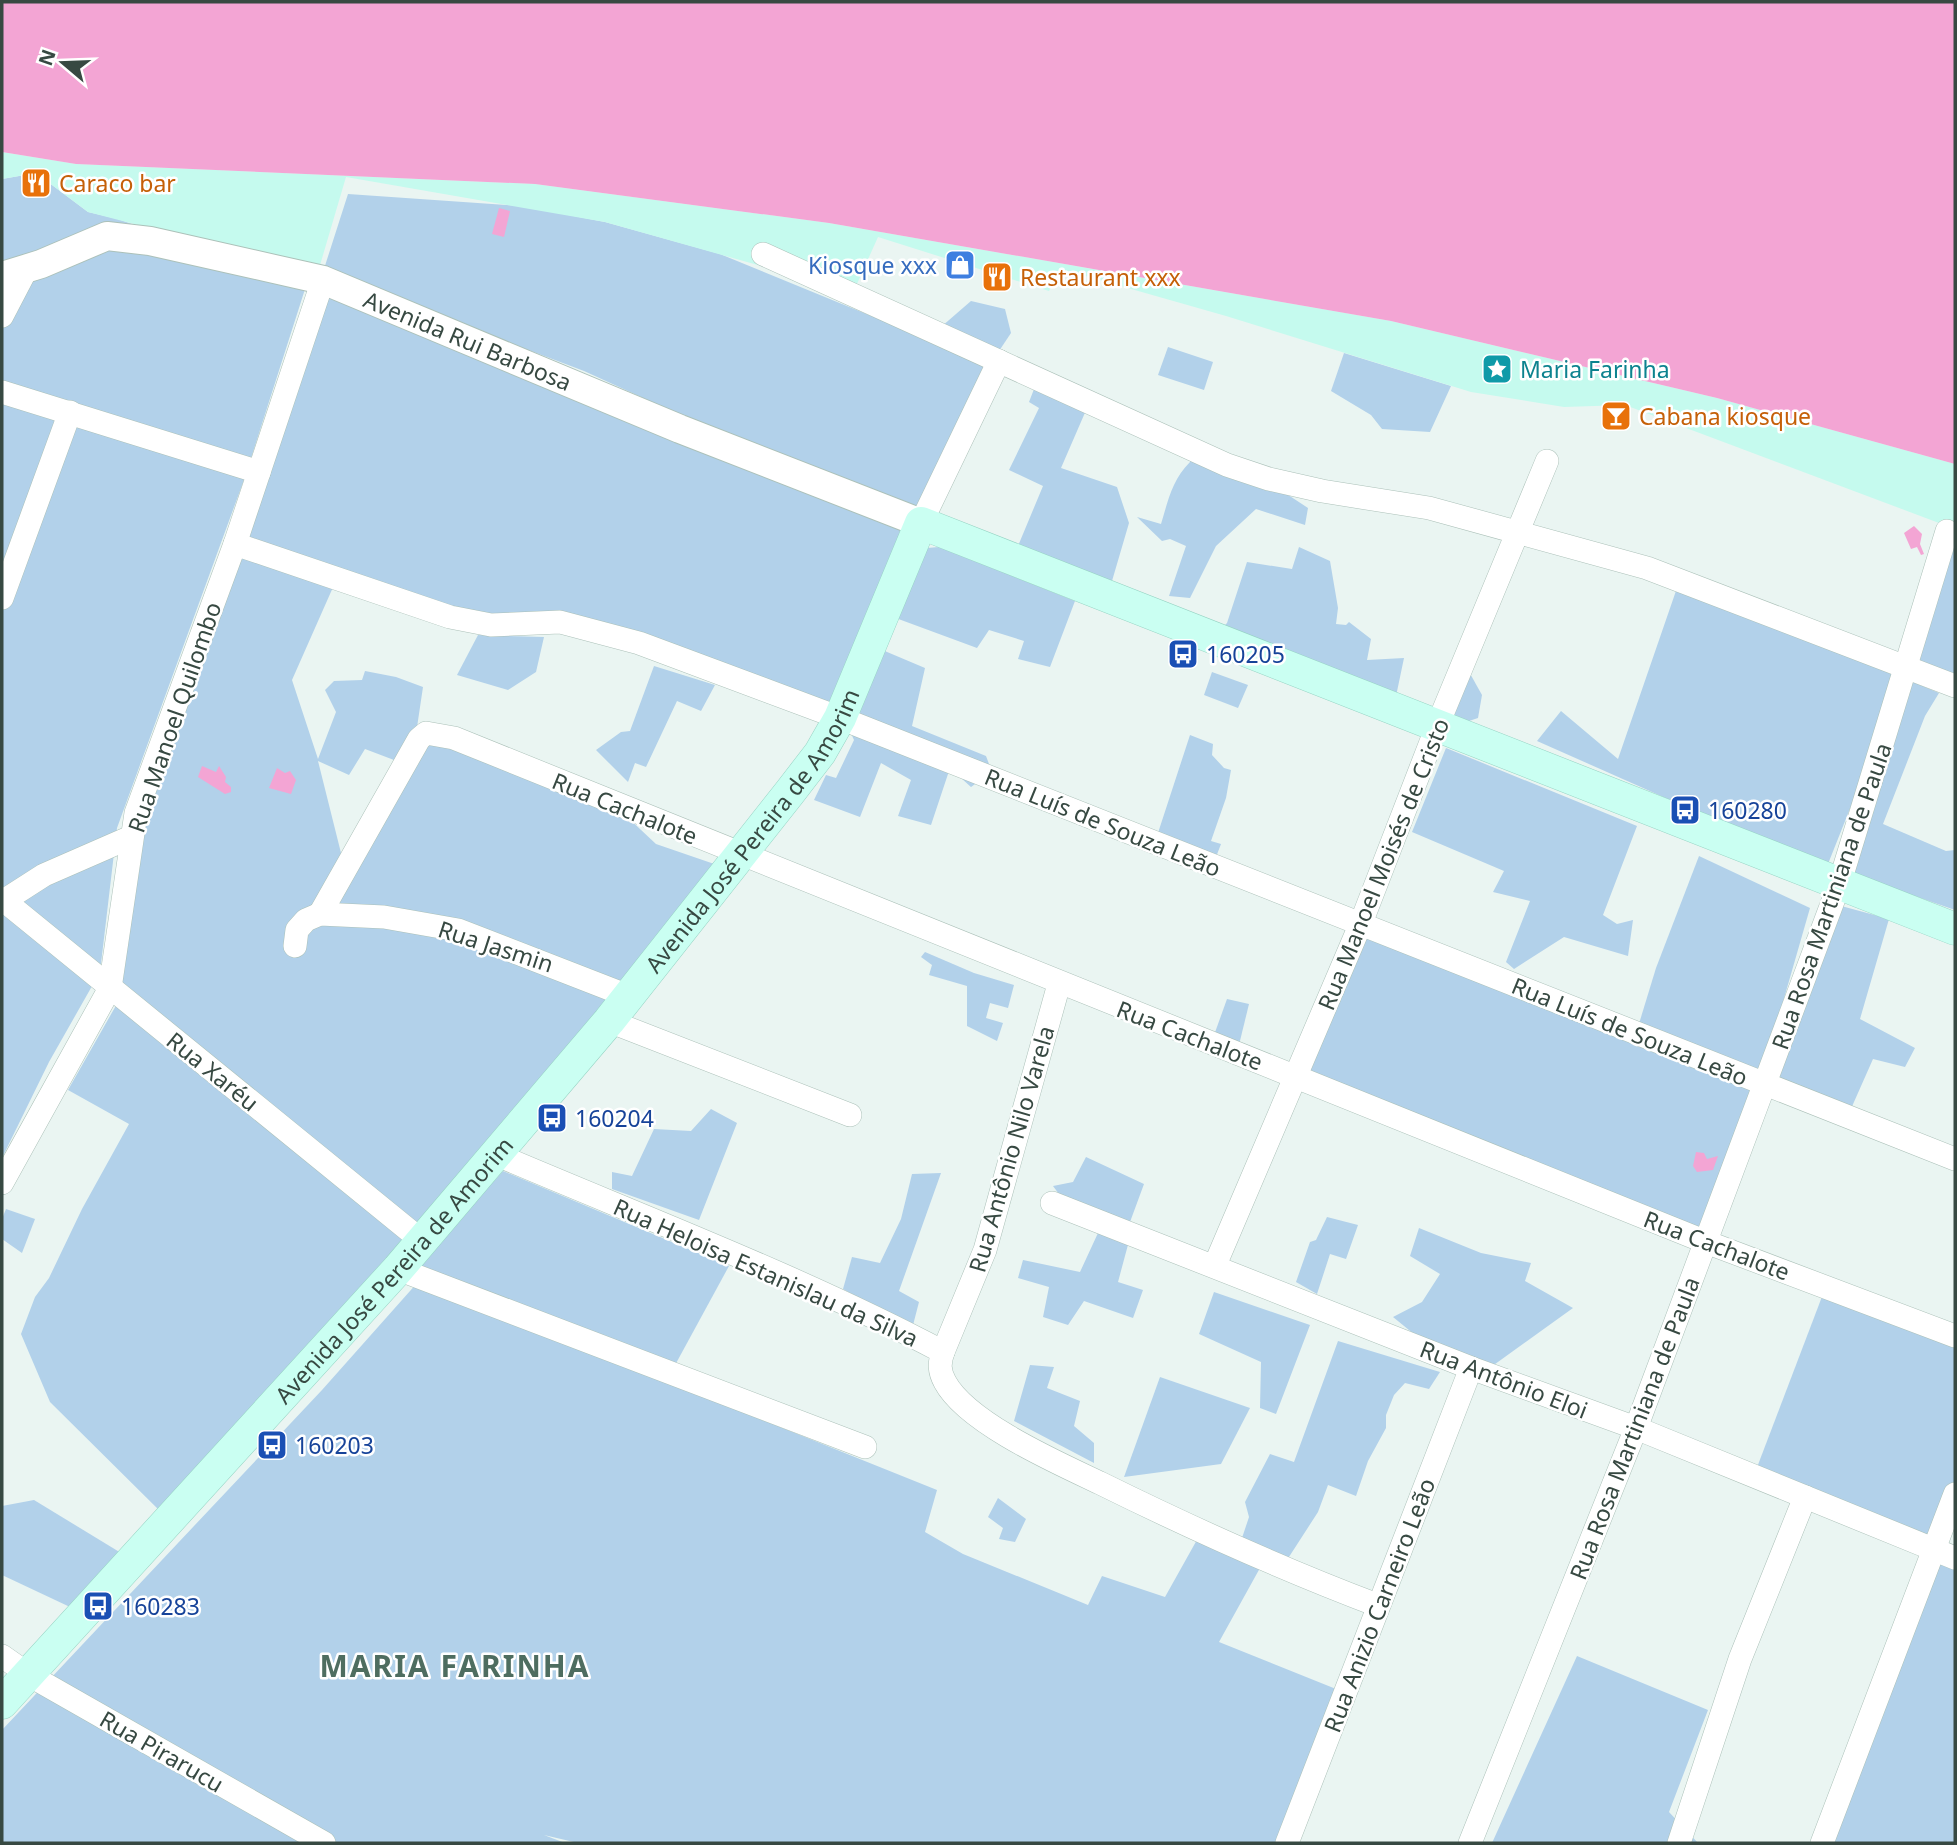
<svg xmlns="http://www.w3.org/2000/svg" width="1957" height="1845" font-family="'Noto Sans',sans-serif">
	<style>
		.green { fill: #b2d1ea }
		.sand { fill: #c5faee }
		.water { fill: #f3a5d4 }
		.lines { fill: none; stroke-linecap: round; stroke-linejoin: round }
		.minor-casing { stroke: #acc1b9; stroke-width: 24 }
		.tertiary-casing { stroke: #acc1b9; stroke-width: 30 }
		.secondary-casing { stroke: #96d3c3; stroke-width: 33 }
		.minor { stroke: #fff; stroke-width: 23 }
		.tertiary { stroke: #fff; stroke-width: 28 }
		.secondary { stroke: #cafff2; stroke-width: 32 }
		.labels { text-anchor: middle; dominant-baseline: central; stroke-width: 5; stroke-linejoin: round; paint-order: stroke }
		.food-label { font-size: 23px; fill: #c56008; stroke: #fff; text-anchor: start }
		.shop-label { font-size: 23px; fill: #366cbe; stroke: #fff; text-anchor: end }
		.street-label { font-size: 23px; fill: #374942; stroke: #fff }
		.culture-label { font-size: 23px; fill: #0d838f; stroke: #fff; text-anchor: start }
		.transit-label { font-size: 23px; fill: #164399; stroke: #fff; text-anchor: start }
		.district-label { font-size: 30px; font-weight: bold; letter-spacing: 2px; fill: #4e6d60; stroke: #fff }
	</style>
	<rect width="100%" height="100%" fill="#eaf5f2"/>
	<g class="green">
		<polygon points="36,173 88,212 118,219 306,286 245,477 117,828 100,972 49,1062 2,1158 2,179"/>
		<polygon points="348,194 521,206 605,222 720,254 991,365 917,518 764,453 584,371 323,272"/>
		<polygon points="324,293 909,531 829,709 598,625 483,618 244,537"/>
		<polygon points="971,301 1005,309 1011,333 997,354 941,327"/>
		<polygon points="1168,347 1213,362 1204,390 1158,375"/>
		<polygon points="1344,353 1451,386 1430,432 1382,429 1371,415 1331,391"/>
		<polygon points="1036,384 1087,408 1061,468 1117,487 1129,523 1112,581 1018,546 1043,486 1009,470 1039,408 1029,402"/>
		<path d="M 1191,455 L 1273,485 L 1308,508 L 1305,525 L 1256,509 L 1216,546 L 1190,598 L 1169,596 L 1186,546 L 1170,539 L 1162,541 L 1137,517 L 1161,524 C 1168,501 1172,480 1190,462 Z"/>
		<polygon points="1955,538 1955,688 1907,665 1826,869 1537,741 1561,711 1618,759 1678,585 1890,670"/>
		<polygon points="939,547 1075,601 1050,667 1018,659 1024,641 989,630 977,648 893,617 927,548"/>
		<polygon points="1299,547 1330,561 1338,608 1336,624 1346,625 1349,622 1371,639 1367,660 1404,658 1395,701 1218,632 1227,623 1247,562 1292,569"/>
		<polygon points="236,552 334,585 292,680 318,759 336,712 325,690 334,681 362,680 365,671 396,677 423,687 416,734 394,760 365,749 349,775 318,761 342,857 428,741 465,748 624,814 656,844 723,867 619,1000 422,1233 110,984 131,837"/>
		<polygon points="478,635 544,637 536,672 508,690 457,675"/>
		<polygon points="880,649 925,668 912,726 986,756 992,772 971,787 950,768 931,825 898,816 911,780 881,763 860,817 814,800 826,775 836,778 854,740 849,729"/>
		<polygon points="654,666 715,685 701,711 677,701 646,767 635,763 628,782 596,750 621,732 630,731"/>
		<polygon points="1468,670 1482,695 1478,718 1466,722 1449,714"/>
		<polygon points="1212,672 1248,685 1238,708 1204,695"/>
		<polygon points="1906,679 1939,693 1925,716 1883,824 1946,851 1955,850 1955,910 1840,870"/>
		<polygon points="1190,735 1213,744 1212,755 1224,768 1231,770 1226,798 1211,841 1221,844 1216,857 1157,836"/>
		<polygon points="1446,748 1637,826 1603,915 1617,924 1633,920 1628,956 1564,937 1514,969 1506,962 1530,901 1493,892 1504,871 1412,832"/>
		<polygon points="1699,856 1810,908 1762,1075 1638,1027 1656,968"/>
		<polygon points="1834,904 1889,919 1860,1019 1915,1048 1905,1067 1873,1059 1850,1111 1777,1081"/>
		<polygon points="1365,935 1757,1088 1699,1231 1306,1072"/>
		<polygon points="925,952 974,973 1014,985 1008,1008 990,1003 986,1018 1003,1023 997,1041 967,1026 967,986 929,975 932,965 921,957"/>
		<polygon points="1227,999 1249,1004 1238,1049 1213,1038"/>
		<polygon points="118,1002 416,1241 164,1515 50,1402 21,1334 35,1297 49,1278 82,1209 129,1124 68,1090"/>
		<polygon points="711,1109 737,1123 699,1220 612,1189 612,1172 632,1176 654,1129 691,1131"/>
		<polygon points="1086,1157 1144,1184 1130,1222 1062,1198 1053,1186 1073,1182"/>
		<polygon points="503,1171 729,1266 674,1367 418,1265"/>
		<polygon points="941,1173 899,1291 919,1302 912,1329 843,1289 852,1257 880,1263 901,1219 912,1174"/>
		<polygon points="6,1209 35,1219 22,1253 2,1239 2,1219"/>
		<polygon points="1327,1217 1358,1225 1346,1259 1330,1254 1317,1294 1296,1282 1310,1242 1316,1240"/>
		<polygon points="1419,1228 1481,1253 1531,1263 1525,1281 1573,1308 1491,1367 1420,1339 1393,1317 1422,1302 1440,1274 1410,1256"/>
		<polygon points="1098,1233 1129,1241 1118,1282 1143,1290 1133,1318 1084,1301 1068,1325 1043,1317 1049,1287 1018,1278 1023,1260 1080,1272"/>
		<polygon points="418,1282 937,1490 925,1532 963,1554 1088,1605 1102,1576 1165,1597 1198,1538 1260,1568 1219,1642 1341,1691 1281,1843 578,1843 544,1835 565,1843 2,1843 2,1730 322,1390"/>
		<polygon points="1214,1292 1310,1325 1276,1414 1260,1408 1261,1362 1199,1334"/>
		<polygon points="1823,1294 1955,1343 1955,1482 1929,1543 1756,1470"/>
		<polygon points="1338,1341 1440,1372 1429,1389 1405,1383 1394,1395 1386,1415 1386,1428 1368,1461 1356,1496 1328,1485 1318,1512 1287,1560 1242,1538 1249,1517 1245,1502 1270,1454 1294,1462"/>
		<polygon points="1030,1365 1054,1367 1047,1388 1080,1401 1074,1426 1094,1443 1094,1463 1014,1421"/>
		<polygon points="1160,1377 1250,1408 1221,1464 1124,1477"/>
		<polygon points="998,1498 1026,1519 1015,1542 999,1539 1003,1528 988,1517"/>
		<polygon points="34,1500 126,1556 70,1607 2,1575 2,1506"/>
		<polygon points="1933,1560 1955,1567 1955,1843 1828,1843"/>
		<polygon points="1577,1656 1708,1710 1669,1812 1698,1843 1492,1843"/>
	</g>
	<polygon class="sand" points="2,152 76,164 535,184 829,223 1391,321 1717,398 1955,464 1955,529 1625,405 1564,407 1471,392 1226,316 1061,269 1049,291 878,237 852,295 832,286 605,222 346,177 318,272 88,212 36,173 2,179"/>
	<g class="water">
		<polygon points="2,2 1955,2 1955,464 1717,398 1391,321 829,223 535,184 76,164 2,152"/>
		<polygon points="499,208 510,211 504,237 492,234"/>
		<polygon points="1914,526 1922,534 1920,544 1924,554 1921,555 1917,547 1911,549 1904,533"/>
		<polygon points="202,766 216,772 219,766 226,777 225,782 231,787 231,792 225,794 198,777"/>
		<polygon points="277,768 285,773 290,771 296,780 291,794 269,788"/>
		<polygon points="1696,1152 1704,1153 1707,1159 1718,1156 1713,1170 1697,1172 1693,1166"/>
	</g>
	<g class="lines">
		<g class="minor-casing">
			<g id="minor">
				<polyline points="763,254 1227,465 1269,479 1322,491 1429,508 1647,568 1955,686"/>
				<polyline points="2,316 26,270"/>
				<polyline points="2,392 259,472"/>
				<polyline points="921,523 999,361"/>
				<polyline points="235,544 450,617 491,625 560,622 639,643 840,718 1955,1159"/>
				<polyline points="2,598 70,412"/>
				<polyline points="2,899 422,1241"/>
				<polyline points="2,902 44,875 131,837"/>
				<polyline points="320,914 419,739 426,733 454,738 1706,1242 1955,1336"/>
				<polyline points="295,946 297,930 306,920 320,914 384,917 458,930 628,996"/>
				<polyline points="609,1021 850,1115"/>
				<path d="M 495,1154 C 645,1218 799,1276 943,1352 C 939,1363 939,1371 945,1382 C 967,1423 1058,1463 1100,1483 C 1191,1528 1282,1569 1377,1605"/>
				<polyline points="2,1183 110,988 136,813 235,544 323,280"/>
				<polyline points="1052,1203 1471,1368 1636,1428 1955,1558"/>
				<polyline points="1215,1265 1361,923 1438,724 1547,461"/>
				<polyline points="398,1269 865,1447"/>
				<polyline points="943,1352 985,1250 1059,984"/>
				<polyline points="2,1656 29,1675 324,1843"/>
				<polyline points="1287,1843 1471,1368"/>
				<polyline points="1470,1843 1636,1428 1839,885 1947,531"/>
				<polyline points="1679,1843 1740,1659 1805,1497"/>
				<polyline points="1822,1843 1955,1494"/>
			</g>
		</g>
		<g class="tertiary-casing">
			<g id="tertiary">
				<path id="s1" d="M 2,276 L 41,264 L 107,236 L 150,241 L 323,280 L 680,429 L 921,523"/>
			</g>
		</g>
		<g class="secondary-casing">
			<g id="secondary">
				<path id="s2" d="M 2,1703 L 398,1269 L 609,1021 L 790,792 L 820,753 L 840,718 L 921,523 L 1955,929"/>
			</g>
		</g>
		<use href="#minor" class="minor"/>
		<use href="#tertiary" class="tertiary"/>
		<use href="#secondary" class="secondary"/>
	</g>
	<defs>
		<g id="restaurant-square" transform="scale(1.575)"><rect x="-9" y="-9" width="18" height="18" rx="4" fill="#e8710a" stroke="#fff"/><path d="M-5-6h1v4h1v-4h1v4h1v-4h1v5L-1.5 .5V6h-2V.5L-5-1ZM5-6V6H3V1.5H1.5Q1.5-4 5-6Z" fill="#fff"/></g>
		<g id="shop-square" transform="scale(1.575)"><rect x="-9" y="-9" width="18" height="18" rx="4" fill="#3f7fe0" stroke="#fff"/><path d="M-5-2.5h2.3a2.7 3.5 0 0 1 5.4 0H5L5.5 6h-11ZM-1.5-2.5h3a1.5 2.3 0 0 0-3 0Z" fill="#fff"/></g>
		<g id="sight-square" transform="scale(1.575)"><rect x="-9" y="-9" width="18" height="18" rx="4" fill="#0f9aa8" stroke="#fff"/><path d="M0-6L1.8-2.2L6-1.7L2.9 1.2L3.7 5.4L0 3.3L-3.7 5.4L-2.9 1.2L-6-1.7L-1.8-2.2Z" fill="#fff"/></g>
		<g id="bar-square" transform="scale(1.575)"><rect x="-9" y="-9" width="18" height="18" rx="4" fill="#e8710a" stroke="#fff"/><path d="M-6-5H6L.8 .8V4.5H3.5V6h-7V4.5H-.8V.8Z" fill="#fff"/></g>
		<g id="bus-square" transform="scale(1.575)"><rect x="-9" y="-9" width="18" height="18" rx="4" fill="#1a4fb4" stroke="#fff"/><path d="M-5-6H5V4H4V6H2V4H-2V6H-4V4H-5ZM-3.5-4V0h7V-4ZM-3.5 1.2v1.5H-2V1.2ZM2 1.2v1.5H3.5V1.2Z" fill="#fff"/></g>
	</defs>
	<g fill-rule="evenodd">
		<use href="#restaurant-square" x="36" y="183"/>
		<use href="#shop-square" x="960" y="265"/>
		<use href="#restaurant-square" x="997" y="277"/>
		<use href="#sight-square" x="1497" y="369"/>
		<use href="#bar-square" x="1616" y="416"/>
		<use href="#bus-square" x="1183" y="654"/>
		<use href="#bus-square" x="1685" y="810"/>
		<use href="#bus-square" x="552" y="1118"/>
		<use href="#bus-square" x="272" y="1445"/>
		<use href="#bus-square" x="98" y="1606"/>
	</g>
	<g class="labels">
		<g class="food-label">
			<text x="59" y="183">Caraco bar</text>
			<text x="1020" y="277">Restaurant xxx</text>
			<text x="1639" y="416">Cabana kiosque</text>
		</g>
		<g class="shop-label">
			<text x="937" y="265">Kiosque xxx</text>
		</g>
		<g class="street-label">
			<text stroke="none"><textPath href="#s1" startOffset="490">Avenida Rui Barbosa</textPath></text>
			<text transform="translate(174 717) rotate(-71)">Rua Manoel Quilombo</text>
			<text transform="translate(625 808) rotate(22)">Rua Cachalote</text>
			<text transform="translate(1103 822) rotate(22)">Rua Luís de Souza Leão</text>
			<text stroke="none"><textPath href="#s2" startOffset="1152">Avenida José Pereira de Amorim</textPath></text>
			<text transform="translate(1383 864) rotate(-68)">Rua Manoel Moisés de Cristo</text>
			<text transform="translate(1831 896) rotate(-71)">Rua Rosa Martiniana de Paula</text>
			<text transform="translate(496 946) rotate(18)">Rua Jasmin</text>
			<text transform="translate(1630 1031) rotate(22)">Rua Luís de Souza Leão</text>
			<text transform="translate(1190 1035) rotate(21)">Rua Cachalote</text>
			<text transform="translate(213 1071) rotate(39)">Rua Xaréu</text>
			<text transform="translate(1011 1149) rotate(-74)">Rua Antônio Nilo Varela</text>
			<text transform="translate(1717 1245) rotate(21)">Rua Cachalote</text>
			<text stroke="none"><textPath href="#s2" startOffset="584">Avenida José Pereira de Amorim</textPath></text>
			<text transform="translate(766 1272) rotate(24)">Rua Heloisa Estanislau da Silva</text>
			<text transform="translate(1504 1379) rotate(21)">Rua Antônio Eloi</text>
			<text transform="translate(1634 1428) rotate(-69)">Rua Rosa Martiniana de Paula</text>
			<text transform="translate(1379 1605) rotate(-69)">Rua Anizio Carneiro Leão</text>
			<text transform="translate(162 1751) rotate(30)">Rua Pirarucu</text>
		</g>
		<g class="culture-label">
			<text x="1520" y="369">Maria Farinha</text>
		</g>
		<g class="transit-label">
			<text x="1206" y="654">160205</text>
			<text x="1708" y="810">160280</text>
			<text x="575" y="1118">160204</text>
			<text x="295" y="1445">160203</text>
			<text x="121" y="1606">160283</text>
		</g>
		<g class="district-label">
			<text x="455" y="1665">MARIA FARINHA</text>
		</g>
	</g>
	<rect width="1957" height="1845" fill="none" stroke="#374942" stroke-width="7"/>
	<g transform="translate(63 63) rotate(289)" stroke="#ffffff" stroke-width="5" paint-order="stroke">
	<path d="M0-5L12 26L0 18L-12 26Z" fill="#374942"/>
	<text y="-10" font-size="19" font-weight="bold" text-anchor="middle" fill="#374942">N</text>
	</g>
</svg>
